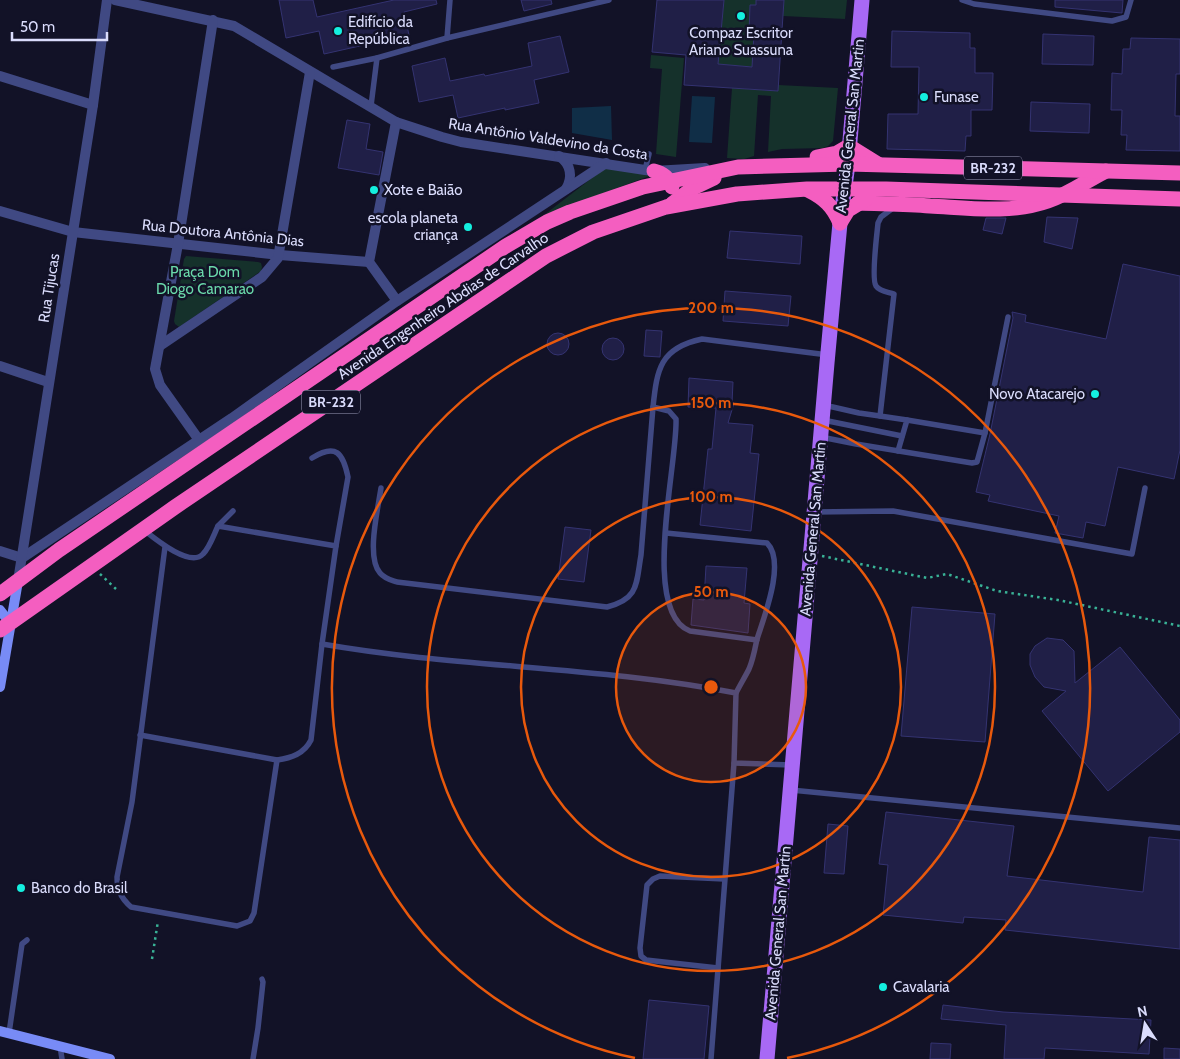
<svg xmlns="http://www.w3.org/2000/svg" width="1180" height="1059" font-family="Cabin,sans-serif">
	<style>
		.green { fill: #15312b }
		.water { fill: #102e47 }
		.building { fill: #201f47; stroke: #343371 }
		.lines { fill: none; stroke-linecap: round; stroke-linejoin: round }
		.path { stroke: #39b296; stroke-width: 2.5; stroke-dasharray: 2.5 4; stroke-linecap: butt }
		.lane { stroke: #404983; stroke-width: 5.5 }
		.street { stroke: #404983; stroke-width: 10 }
		.secondary { stroke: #788bf6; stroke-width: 10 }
		.primary { stroke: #a869f5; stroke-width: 15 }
		.highway { stroke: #f45ec0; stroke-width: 15 }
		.ring { fill: none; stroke: #e8590c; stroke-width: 2.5 }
		.poi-dot { fill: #14efdf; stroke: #121227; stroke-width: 2 }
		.labels { text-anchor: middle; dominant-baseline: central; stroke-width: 5; stroke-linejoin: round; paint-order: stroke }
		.shield { fill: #121227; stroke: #9e9fbc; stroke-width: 1 }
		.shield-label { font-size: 14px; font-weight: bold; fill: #dadcfc }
		.poi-label { font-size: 15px; fill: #dadcfc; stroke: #121227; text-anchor: start }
		.street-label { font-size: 15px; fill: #dadcfc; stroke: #121227 }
		.park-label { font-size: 15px; fill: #6ad8aa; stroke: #121227 }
		.centre { fill: #e8590c; stroke: #121227; stroke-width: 2.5 }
		.ring-label { font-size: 15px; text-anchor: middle; font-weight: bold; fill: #e8590c; stroke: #121227; stroke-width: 5; stroke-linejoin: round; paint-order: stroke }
	</style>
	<rect width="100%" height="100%" fill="#121227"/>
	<g class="green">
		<polygon points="724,0 756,0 756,5 750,5 749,33 754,34 752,67 716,64 716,58 719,58"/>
		<polygon points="784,0 847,0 845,19 783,16"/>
		<polygon points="651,55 684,58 676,157 656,154 662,69 650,68"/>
		<polygon points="778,85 838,88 833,141 828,146 823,148 782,149 768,152 771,96 758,95 754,156 744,159 727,158 732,88 777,91"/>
		<polygon points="605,168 652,175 569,206 522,232"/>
		<polygon points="186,256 258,262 261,263 262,267 261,271 179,327 175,324 174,321 184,259"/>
	</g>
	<g class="water">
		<polygon points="692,96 715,97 712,143 689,142"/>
		<polygon points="611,106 612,140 572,133 572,108"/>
	</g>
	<g class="building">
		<polygon points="279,0 313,0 317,17 394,0 436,0 437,4 404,12 409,35 324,54 319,31 286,38"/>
		<polygon points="521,0 551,0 552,4 524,11"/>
		<polygon points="657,0 724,0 718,64 752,67 754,34 749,33 750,5 756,5 756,0 784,0 778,91 684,85 686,55 652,52"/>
		<polygon points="1055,0 1123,0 1122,13 1055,7"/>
		<polygon points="892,31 970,33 970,48 975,48 975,73 993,73 992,110 971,110 971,136 966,136 965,151 887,149 888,114 918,114 919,67 891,67"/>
		<polygon points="1043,34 1094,36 1093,65 1042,64"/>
		<polygon points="560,36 569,72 534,80 539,103 505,110 505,108 458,118 453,95 419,102 412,66 445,58 450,81 484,74 485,76 532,66 528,43"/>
		<polygon points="1131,38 1180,39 1180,74 1176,74 1175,116 1180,116 1180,151 1126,150 1127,135 1121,135 1122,110 1111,110 1112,73 1122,74 1123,49 1130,49"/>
		<polygon points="1031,102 1090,104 1089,133 1030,131"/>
		<polygon points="347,120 370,124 366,149 383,152 379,175 338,168"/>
		<polygon points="1047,217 1078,218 1072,249 1044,242"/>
		<polygon points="986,218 1006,218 1002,234 983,230"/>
		<polygon points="730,231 802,236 800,264 727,258"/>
		<polygon points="1123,264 1180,276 1180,450 1174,479 1118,467 1105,526 1086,522 1083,538 1055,533 1059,516 988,501 990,495 976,492 990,434 1013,318 1012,312 1026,315 1025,322 1106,339"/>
		<polygon points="725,291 791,296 788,326 723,321"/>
		<polygon points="646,330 662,331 660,357 644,356"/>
		<circle cx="558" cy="344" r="11"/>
		<circle cx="613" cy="349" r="11"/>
		<polygon points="689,378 733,382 732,403 734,403 728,423 753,425 750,453 759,454 751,531 700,525 708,449 712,449 716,408 688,407"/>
		<polygon points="565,527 591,530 584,582 558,579"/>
		<polygon points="706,566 747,568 744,603 750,604 748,633 691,625 693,599 704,600"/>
		<polygon points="912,607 995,614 985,742 901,736"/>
		<polygon points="1047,638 1063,640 1074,651 1075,683 1120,647 1180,720 1180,732 1108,791 1042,711 1066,691 1044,687 1035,677 1030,665 1030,654 1035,646"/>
		<polygon points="886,812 1014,826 1007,876 1143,892 1149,837 1180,840 1180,949 1005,930 1006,920 964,917 963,923 883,915 888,865 879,864"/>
		<polygon points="828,824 848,826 844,874 824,873"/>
		<polygon points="649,1000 709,1006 704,1059 643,1059"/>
		<polygon points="943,1005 1003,1012 1151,1020 1149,1054 1045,1048 1044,1059 1004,1059 1006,1025 941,1019"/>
		<polygon points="931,1043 951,1044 950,1059 930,1059"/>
		<polygon points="1164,1048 1180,1049 1180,1059 1164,1059"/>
	</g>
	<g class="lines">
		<g class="path">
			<polyline points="822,556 927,578 947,574 997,591 1058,600 1180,626"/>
			<polyline points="100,574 116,589"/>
			<polyline points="152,959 158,921"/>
		</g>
		<g class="lane">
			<polyline points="962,0 974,4 1112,21 1126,17 1131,0"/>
			<polyline points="447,38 450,0"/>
			<polyline points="333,67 377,58 447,38 609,0"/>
			<polyline points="371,106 377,58"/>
			<polyline points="645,170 649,154"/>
			<path d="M 893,208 L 881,217 L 878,223 C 877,234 871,279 876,286 C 880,292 889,292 894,294 L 880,416 L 907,420 L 898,451"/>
			<polyline points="824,405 859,413 880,416"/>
			<polyline points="823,420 902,436"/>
			<polyline points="907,420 985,433"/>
			<polyline points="821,437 856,444 972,463 977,462 985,433 1008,317"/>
			<path d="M 312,458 C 336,443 343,453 348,477 L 336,546"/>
			<path d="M 381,488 C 378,509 366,557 380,573 C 385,579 391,580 397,582 L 607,607 C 639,599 636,584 641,555 L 653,407"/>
			<polyline points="815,512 893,511 1132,554 1145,488"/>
			<polyline points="218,526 233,511"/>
			<path d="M 144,530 C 154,538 190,568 203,554 C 210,547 214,534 218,526 L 336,546 L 322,644 C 459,668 599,666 736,693 L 734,763 L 791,765"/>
			<path d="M 666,533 L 767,543 C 786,562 764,617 757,639 C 755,649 753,660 749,669 C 745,677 740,685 736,693"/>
			<path d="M 165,547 L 132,802 L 117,877 C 117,890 121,898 131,907 L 237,926 L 250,921 L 254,913 L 277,760"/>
			<path d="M 757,640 L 690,631 C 640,612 678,462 676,419 L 669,411 L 653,407 C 657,369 660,348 702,339 L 828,355"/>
			<path d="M 140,735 L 277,760 C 291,758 304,754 311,740 L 322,644"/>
			<polyline points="791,790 1180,828"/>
			<polyline points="718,968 646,960 641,956 640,948 647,885 653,879 660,876 724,879"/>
			<polyline points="9,1033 22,944 27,940"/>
			<polyline points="60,1046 62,1059"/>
			<polyline points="253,1059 258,1028 263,982 262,979"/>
			<polyline points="711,1059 734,763"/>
		</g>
		<g class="street">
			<polyline points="115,0 234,26 396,122 442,137 461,142 645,170 654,171 705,168"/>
			<polyline points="0,76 93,105"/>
			<polyline points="396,122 369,262 397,301"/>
			<path d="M 559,156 C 571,164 573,177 566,189"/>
			<polyline points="0,211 73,232 280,255 369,262"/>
			<polyline points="161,345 262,277 278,258 310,72"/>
			<polyline points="0,366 48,382"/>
			<polyline points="199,440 160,385 155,369 178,244 213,20"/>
			<polyline points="0,551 22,558 232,418 397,301 606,163"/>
			<polyline points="18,581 93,105 107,0"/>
		</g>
		<g class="secondary">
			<polyline points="0,610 10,623"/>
			<polyline points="0,687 18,581"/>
			<polyline points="0,1031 110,1059"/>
		</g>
		<polyline class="primary" points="767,1059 827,363 840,223 848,164 862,0"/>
		<g class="highway">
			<polyline points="817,157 837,153 849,146 878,164"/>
			<path d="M 654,171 C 663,173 669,179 672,187"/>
			<path d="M 808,190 C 824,198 833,206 840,223"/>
			<path d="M 858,203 C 882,204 906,204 930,206 C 969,208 1011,214 1048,201 C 1069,194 1086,181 1106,171"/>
			<polyline points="672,204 693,188 714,178"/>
			<polyline points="840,223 848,210 866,199"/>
			<polyline points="0,594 59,550 506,246 547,222 570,212 643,187 738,167 848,164 1180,173"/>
			<polyline points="0,630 175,507 546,256 593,232 666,207 737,194 807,189 886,189 1180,199"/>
		</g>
	</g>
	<circle cx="711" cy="687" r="95" fill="#e8590c" fill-opacity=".12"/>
	<g class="ring">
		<circle cx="711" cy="687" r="95"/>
		<circle cx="711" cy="687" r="190"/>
		<circle cx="711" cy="687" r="284"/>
		<path d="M635 1058A379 379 0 1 1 787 1058"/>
	</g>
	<g class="poi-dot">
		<circle cx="741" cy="16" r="5"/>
		<circle cx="338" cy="31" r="5"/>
		<circle cx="924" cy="97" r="5"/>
		<circle cx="374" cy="190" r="5"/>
		<circle cx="468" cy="227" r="5"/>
		<circle cx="1095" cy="394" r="5"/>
		<circle cx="21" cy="888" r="5"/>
		<circle cx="883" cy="987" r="5"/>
	</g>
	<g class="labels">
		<g class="shield">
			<rect x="964" y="156.5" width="58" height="23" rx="4"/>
			<rect x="302" y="390.5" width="58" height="23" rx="4"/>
		</g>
		<g class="shield-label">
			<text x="993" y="168">BR-232</text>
			<text x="331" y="402">BR-232</text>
		</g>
		<g class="poi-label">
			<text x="348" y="22">Edifício da<tspan x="348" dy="17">República</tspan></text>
			<text x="741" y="33" text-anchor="middle">Compaz Escritor<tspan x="741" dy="17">Ariano Suassuna</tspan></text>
			<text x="934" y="97">Funase</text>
			<text x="384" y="190">Xote e Baião</text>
			<text x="458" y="218" text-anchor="end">escola planeta<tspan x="458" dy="17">criança</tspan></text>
			<text x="1085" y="394" text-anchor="end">Novo Atacarejo</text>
			<text x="31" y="888">Banco do Brasil</text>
			<text x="893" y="987">Cavalaria</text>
		</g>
		<g class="street-label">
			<text transform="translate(850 126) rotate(-84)">Avenida General San Martin</text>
			<text transform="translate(548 139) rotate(9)">Rua Antônio Valdevino da Costa</text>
			<text transform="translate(223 233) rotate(6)">Rua Doutora Antônia Dias</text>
			<text transform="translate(49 288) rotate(-81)">Rua Tijucas</text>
			<text transform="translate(443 306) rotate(-34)">Avenida Engenheiro Abdias de Carvalho</text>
			<text transform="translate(813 529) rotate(-85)">Avenida General San Martin</text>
			<text transform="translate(778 933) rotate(-85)">Avenida General San Martin</text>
		</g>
		<g class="park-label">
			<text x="205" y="272">Praça Dom<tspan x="205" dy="17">Diogo Camarao</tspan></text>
		</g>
	</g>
	<circle cx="711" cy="687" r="8" class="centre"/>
	<g class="ring-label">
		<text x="711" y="313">200 m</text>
		<text x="711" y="408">150 m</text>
		<text x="711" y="502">100 m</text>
		<text x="711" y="597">50 m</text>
	</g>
	<g transform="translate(1145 1024) rotate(348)" stroke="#121227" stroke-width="4" paint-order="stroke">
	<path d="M0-4L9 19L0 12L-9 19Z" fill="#dadcfc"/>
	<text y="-8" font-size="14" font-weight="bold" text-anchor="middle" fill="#dadcfc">N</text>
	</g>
	<path d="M12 32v8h95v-8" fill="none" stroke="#dadcfc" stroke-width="2.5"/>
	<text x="20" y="32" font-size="15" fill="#dadcfc" stroke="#121227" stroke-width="4" paint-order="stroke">50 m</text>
</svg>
